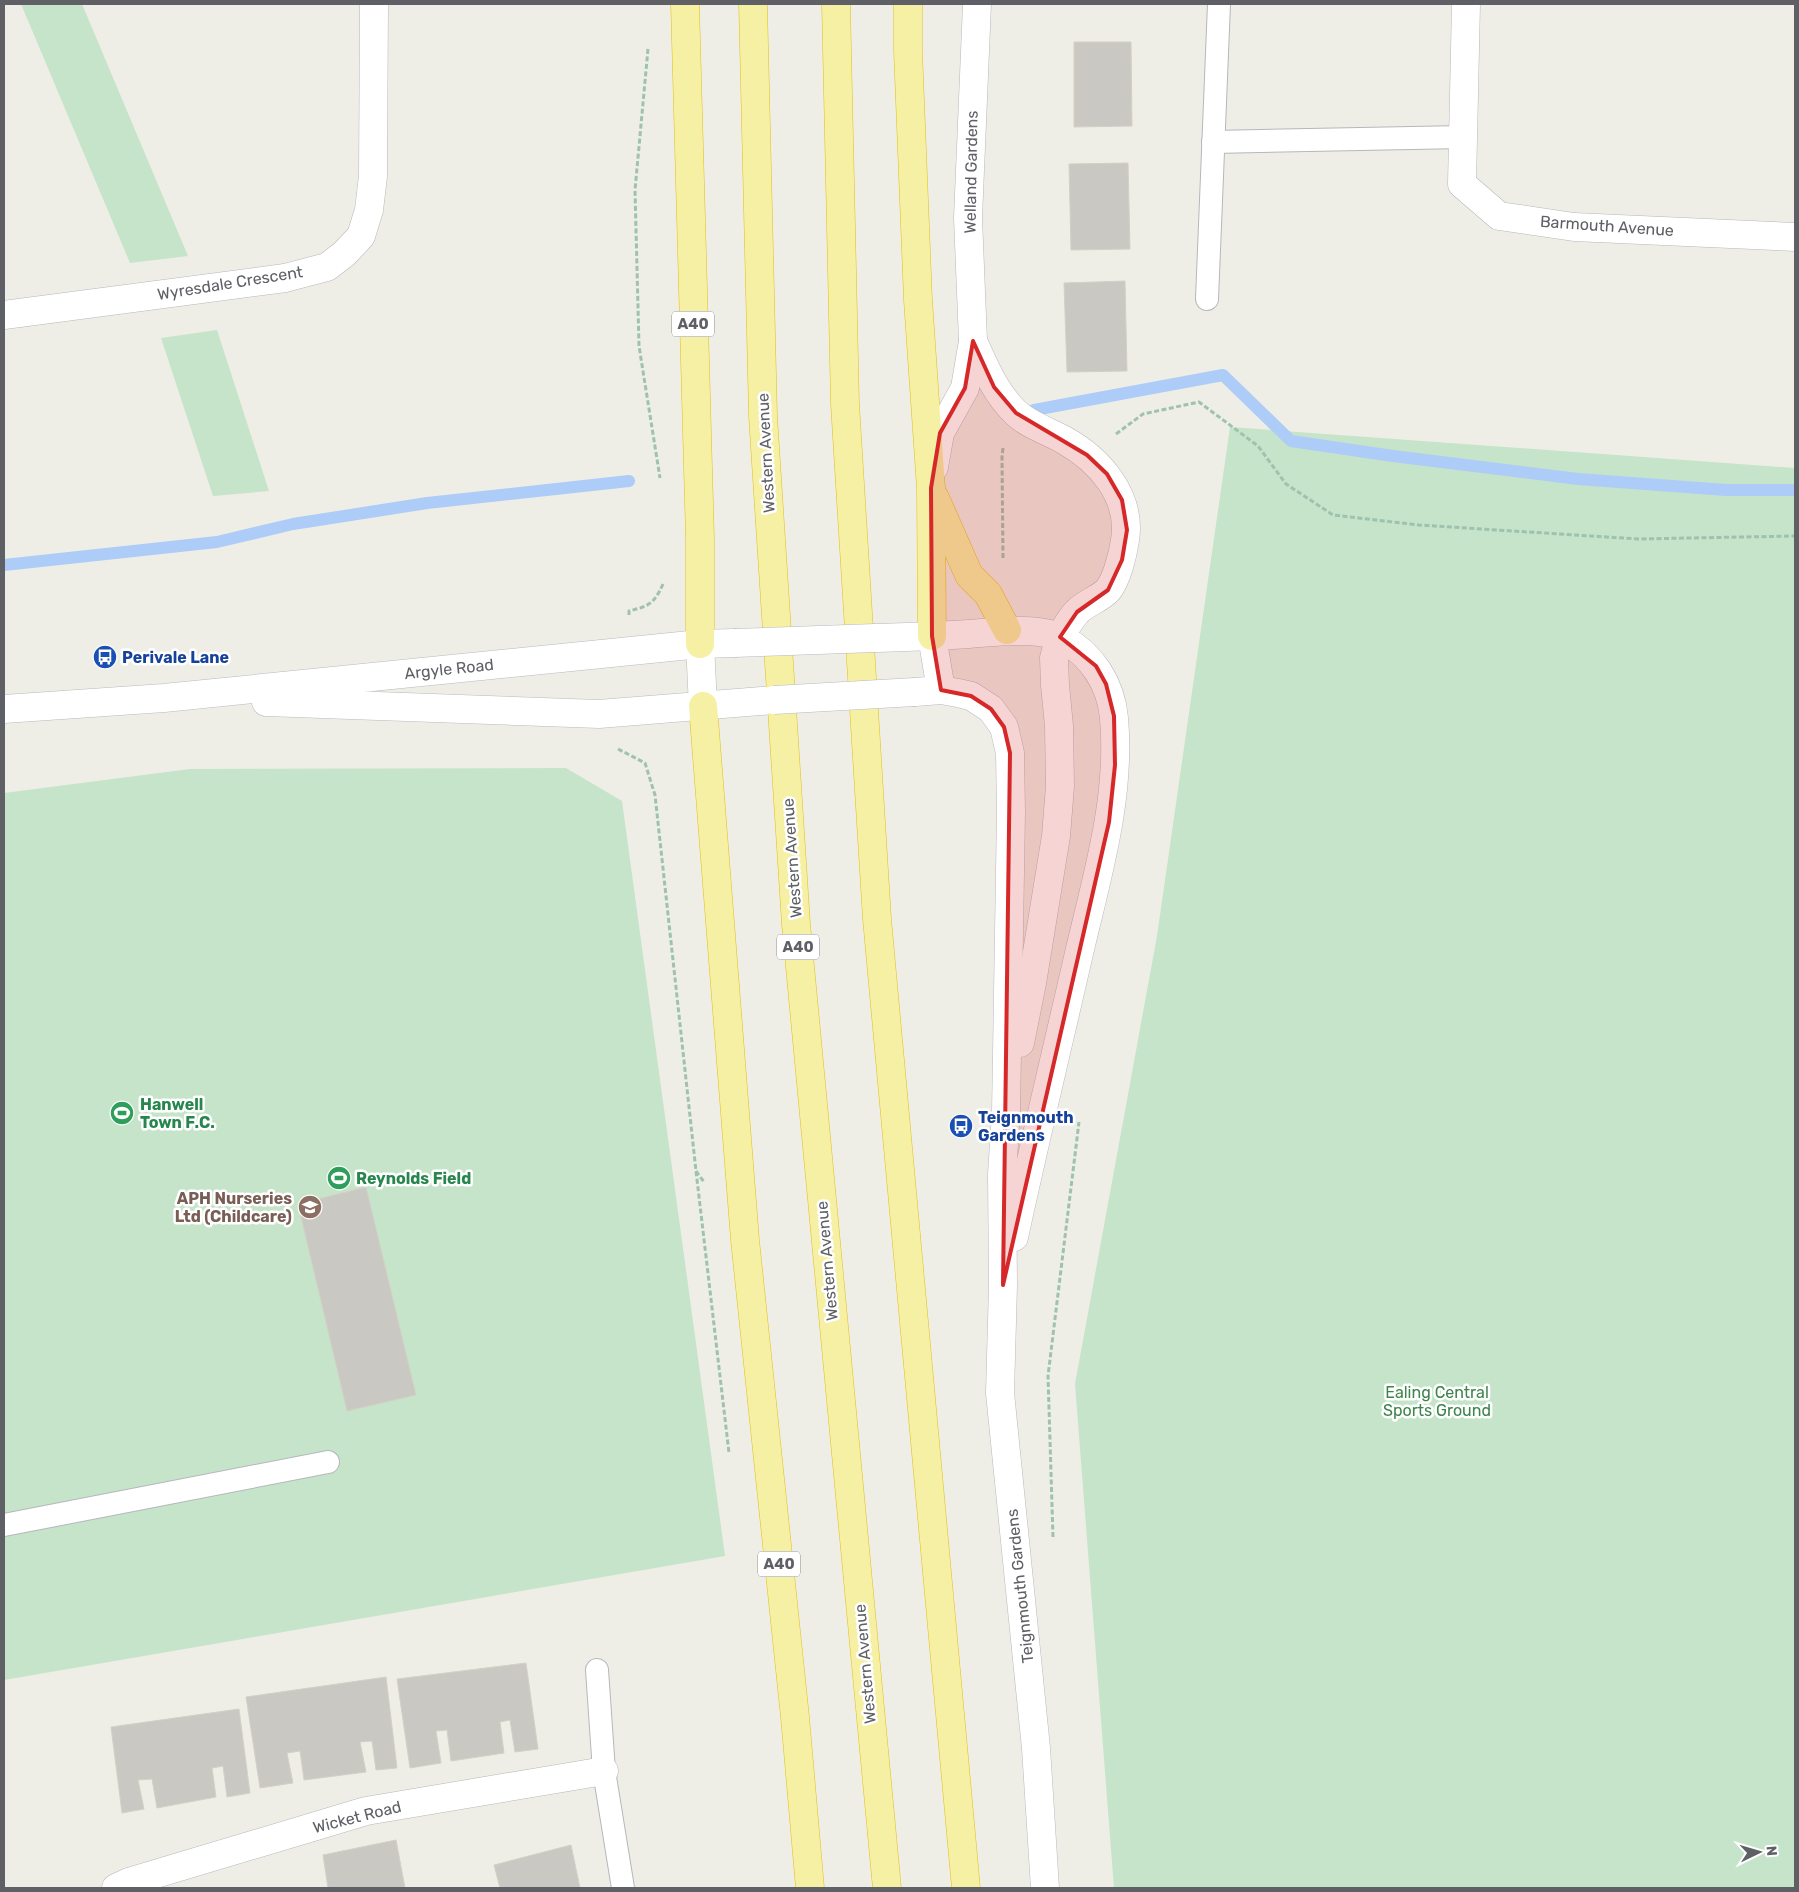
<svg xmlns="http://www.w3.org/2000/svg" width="1799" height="1892" font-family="Rubik,sans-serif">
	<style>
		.green { fill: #c5e4ca }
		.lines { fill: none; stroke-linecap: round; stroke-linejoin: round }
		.stream { stroke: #adccf8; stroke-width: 12 }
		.building { fill: #cac8c3; stroke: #d3d1c5 }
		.service-casing { stroke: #b6b7bc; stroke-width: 24 }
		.minor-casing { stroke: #b6b7bc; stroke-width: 29 }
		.secondary-casing { stroke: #b8b9bf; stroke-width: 29 }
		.trunk-casing { stroke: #e1bf14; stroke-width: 29 }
		.path { stroke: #9ec2ad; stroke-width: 3; stroke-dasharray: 5 2.5; stroke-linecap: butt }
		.service { stroke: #fff; stroke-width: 22 }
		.minor { stroke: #fff; stroke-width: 28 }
		.secondary { stroke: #fff; stroke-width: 28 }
		.trunk { stroke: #f6f0a5; stroke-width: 28 }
		.secondary-bridge-casing { stroke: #b8b9bf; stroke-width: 29; stroke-linecap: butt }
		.secondary-bridge { stroke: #fff; stroke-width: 28 }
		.marked { fill: #d62828; fill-opacity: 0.2; stroke: #d62828; stroke-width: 4; stroke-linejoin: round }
		.labels { text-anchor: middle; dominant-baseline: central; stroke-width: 5; stroke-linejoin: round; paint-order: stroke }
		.shield { fill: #fff; stroke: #8e9093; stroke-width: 1 }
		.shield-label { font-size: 15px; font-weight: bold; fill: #5e6065 }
		.street-label { font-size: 16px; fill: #5e6065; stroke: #fff }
		.transit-label { font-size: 16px; font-weight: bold; fill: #164399; stroke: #fff; text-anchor: start }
		.leisure-label { font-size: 16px; font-weight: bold; fill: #27864d; stroke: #fff; text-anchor: start }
		.education-label { font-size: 16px; font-weight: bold; fill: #785e54; stroke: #fff; text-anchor: end }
		.park-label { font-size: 16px; fill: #3e844c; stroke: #fff }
	</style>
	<rect width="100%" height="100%" fill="#efeee6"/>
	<g class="green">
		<polygon points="21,4 82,4 188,256 130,263"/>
		<polygon points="217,330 269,491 213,496 161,338"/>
		<polygon points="1230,427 1795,468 1795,1888 1114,1888 1075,1384 1157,936"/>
		<polygon points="566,768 622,801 725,1556 4,1680 4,793 190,769"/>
	</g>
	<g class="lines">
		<g class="stream">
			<polyline points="1034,410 1223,375 1291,441 1393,456 1578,479 1726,490 1795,490"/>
			<polyline points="4,565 217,542 293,524 427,503 629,481"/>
		</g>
	</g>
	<g class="building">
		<polygon points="1074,42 1131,42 1132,126 1074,127"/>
		<polygon points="1128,163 1130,249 1071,250 1069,164"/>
		<polygon points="1125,281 1127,371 1067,372 1064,283"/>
		<polygon points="366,1187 416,1395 347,1411 298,1204"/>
		<polygon points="526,1663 538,1749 515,1752 510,1720 500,1722 504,1753 451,1761 447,1730 436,1731 441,1763 410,1768 397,1679"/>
		<polygon points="386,1677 397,1768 376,1770 372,1741 360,1742 366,1772 304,1780 300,1751 287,1753 293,1783 260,1788 246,1697"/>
		<polygon points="239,1709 250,1793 227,1797 223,1766 212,1768 216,1797 157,1808 152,1779 138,1780 144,1809 122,1813 111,1727"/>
		<polygon points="396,1840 405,1888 328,1888 323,1855"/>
		<polygon points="571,1845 580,1888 500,1888 494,1865"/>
	</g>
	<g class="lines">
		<g class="service-casing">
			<g id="service">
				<polyline points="1213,142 1463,137"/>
				<polyline points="1207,299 1219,4"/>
				<polyline points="4,1525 328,1462"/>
				<polyline points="597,1670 604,1771 623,1888"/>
			</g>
		</g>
		<g class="minor-casing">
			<g id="minor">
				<polyline points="1466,4 1462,184 1499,216 1574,227 1795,237"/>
				<polyline points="4,315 285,278 327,267 344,254 361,236 369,210 373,176 374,4"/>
				<path d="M 973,341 C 985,367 994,391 1015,412 C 1028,425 1048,431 1064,440 C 1100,460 1132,497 1125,540 C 1123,554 1117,579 1108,590 C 1100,599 1085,603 1077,612 C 1070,619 1065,629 1060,637"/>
				<polyline points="934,467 940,433 965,388 973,341 968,218 977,4"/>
				<polyline points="116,1888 129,1882 366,1811 604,1771"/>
			</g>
		</g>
		<g class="secondary-casing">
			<g id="secondary">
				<polyline points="932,636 941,690"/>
				<path d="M 875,638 C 906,637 938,636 969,634 C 995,632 1040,626 1063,639 C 1092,655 1111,684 1114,718 C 1121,796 1098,873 1080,949 C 1058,1045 1035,1140 1014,1237"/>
				<polyline points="700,644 703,706"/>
				<polyline points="915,692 941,690 958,693 971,696 991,709 1004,727 1010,753 1011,812 1006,1113 1002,1174 1003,1285 1000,1393 1036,1748 1045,1888"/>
				<polyline points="266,702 599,714 774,700"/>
				<polyline points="4,709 164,698 611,653 700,644 734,643"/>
				<polyline points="1020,1043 1032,983 1056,836 1060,786 1059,726 1055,685 1054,658 1060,637"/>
			</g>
		</g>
		<g class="trunk-casing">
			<g id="trunk">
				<polyline points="685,4 700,539 700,644"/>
				<polyline points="753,4 763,416 796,924 887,1888"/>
				<polyline points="836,4 845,404 877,919 966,1888"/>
				<polyline points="908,4 908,51 918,300 931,488 932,636"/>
				<polyline points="935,498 969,575 988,594 1007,630"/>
				<polyline points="703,706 745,1240 795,1717 810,1888"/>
			</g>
		</g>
		<g class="path">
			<polyline points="648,49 635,190 639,346 660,478"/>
			<polyline points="1116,434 1143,414 1199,402 1258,446 1286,484 1333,515 1419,525 1638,539 1795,536"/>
			<polyline points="1003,448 1002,457 1003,559"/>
			<path d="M 629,615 L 629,611 C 649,606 654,604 663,584"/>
			<polyline points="618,749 645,763 655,795 696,1171 729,1453"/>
			<polyline points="696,1171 704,1182"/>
			<polyline points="1053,1537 1048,1376 1079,1122"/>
		</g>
		<use href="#service" class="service"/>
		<use href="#minor" class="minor"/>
		<use href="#secondary" class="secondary"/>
		<use href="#trunk" class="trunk"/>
		<g class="secondary-bridge-casing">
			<g id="secondary-bridge">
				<polyline points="734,643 875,638"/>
				<polyline points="774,700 915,692"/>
			</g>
		</g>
		<use href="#secondary-bridge" class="secondary-bridge"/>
	</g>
	<path class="marked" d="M 973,341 L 994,387 L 1016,413 L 1087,455 L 1107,474 L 1122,500 L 1127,530 L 1122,560 L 1108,590 L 1077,612 L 1060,637 L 1096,666 L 1106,684 L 1114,716 L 1115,765 L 1109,822 L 1003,1285 L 1010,753 L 1004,727 L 991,709 L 971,696 L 941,690 L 932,636 L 931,488 L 940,433 L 965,388 Z"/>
	<defs>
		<g id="bus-disc" transform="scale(1.25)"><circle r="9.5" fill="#1a4fb4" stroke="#fff"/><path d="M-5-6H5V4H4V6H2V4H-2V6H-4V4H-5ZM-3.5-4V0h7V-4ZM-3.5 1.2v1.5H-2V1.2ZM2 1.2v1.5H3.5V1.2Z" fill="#fff"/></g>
		<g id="stadium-disc" transform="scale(1.25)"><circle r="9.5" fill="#2e9e5b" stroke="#fff"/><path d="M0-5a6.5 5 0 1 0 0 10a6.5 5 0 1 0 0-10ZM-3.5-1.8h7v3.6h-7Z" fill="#fff"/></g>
		<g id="school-disc" transform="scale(1.25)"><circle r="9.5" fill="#8d6e63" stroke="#fff"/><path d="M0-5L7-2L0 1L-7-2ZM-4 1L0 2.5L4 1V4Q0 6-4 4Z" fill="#fff"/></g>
	</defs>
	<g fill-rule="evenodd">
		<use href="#bus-disc" x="105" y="657"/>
		<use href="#stadium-disc" x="122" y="1113"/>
		<use href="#bus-disc" x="961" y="1126"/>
		<use href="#stadium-disc" x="339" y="1178"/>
		<use href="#school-disc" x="310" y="1207"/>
	</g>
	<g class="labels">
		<g class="shield">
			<rect x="672" y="311.5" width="42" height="25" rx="4"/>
			<rect x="777" y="934.5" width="42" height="25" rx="4"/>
			<rect x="758" y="1551.5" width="42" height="25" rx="4"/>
		</g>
		<g class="shield-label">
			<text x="693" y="324">A40</text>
			<text x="798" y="947">A40</text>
			<text x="779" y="1564">A40</text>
		</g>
		<g class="street-label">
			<text transform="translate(971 172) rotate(-89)">Welland Gardens</text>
			<text transform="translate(1607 226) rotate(4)">Barmouth Avenue</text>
			<text transform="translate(230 283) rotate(-9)">Wyresdale Crescent</text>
			<text transform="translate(766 453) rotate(-93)">Western Avenue</text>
			<text transform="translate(449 669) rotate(-6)">Argyle Road</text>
			<text transform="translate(792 858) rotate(-94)">Western Avenue</text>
			<text transform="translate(827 1261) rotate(-95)">Western Avenue</text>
			<text transform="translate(1020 1586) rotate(-96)">Teignmouth Gardens</text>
			<text transform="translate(865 1664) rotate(-95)">Western Avenue</text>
			<text transform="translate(357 1817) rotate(-14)">Wicket Road</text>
		</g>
		<g class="transit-label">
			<text x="122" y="657">Perivale Lane</text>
			<text x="978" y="1117">Teignmouth<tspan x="978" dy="18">Gardens</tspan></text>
		</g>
		<g class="leisure-label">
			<text x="140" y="1104">Hanwell<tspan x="140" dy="18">Town F.C.</tspan></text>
			<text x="356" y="1178">Reynolds Field</text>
		</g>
		<g class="education-label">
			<text x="292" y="1198">APH Nurseries<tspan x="292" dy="18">Ltd (Childcare)</tspan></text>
		</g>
		<g class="park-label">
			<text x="1437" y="1392">Ealing Central<tspan x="1437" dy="18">Sports Ground</tspan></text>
		</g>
	</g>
	<rect width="1799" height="1892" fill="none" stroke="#5e6065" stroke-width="10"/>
	<g transform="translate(1759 1852) rotate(85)" stroke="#ffffff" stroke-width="4" paint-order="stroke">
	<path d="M0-4L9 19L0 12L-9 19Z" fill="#5e6065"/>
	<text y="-8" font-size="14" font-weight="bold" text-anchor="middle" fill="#5e6065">N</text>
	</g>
</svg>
